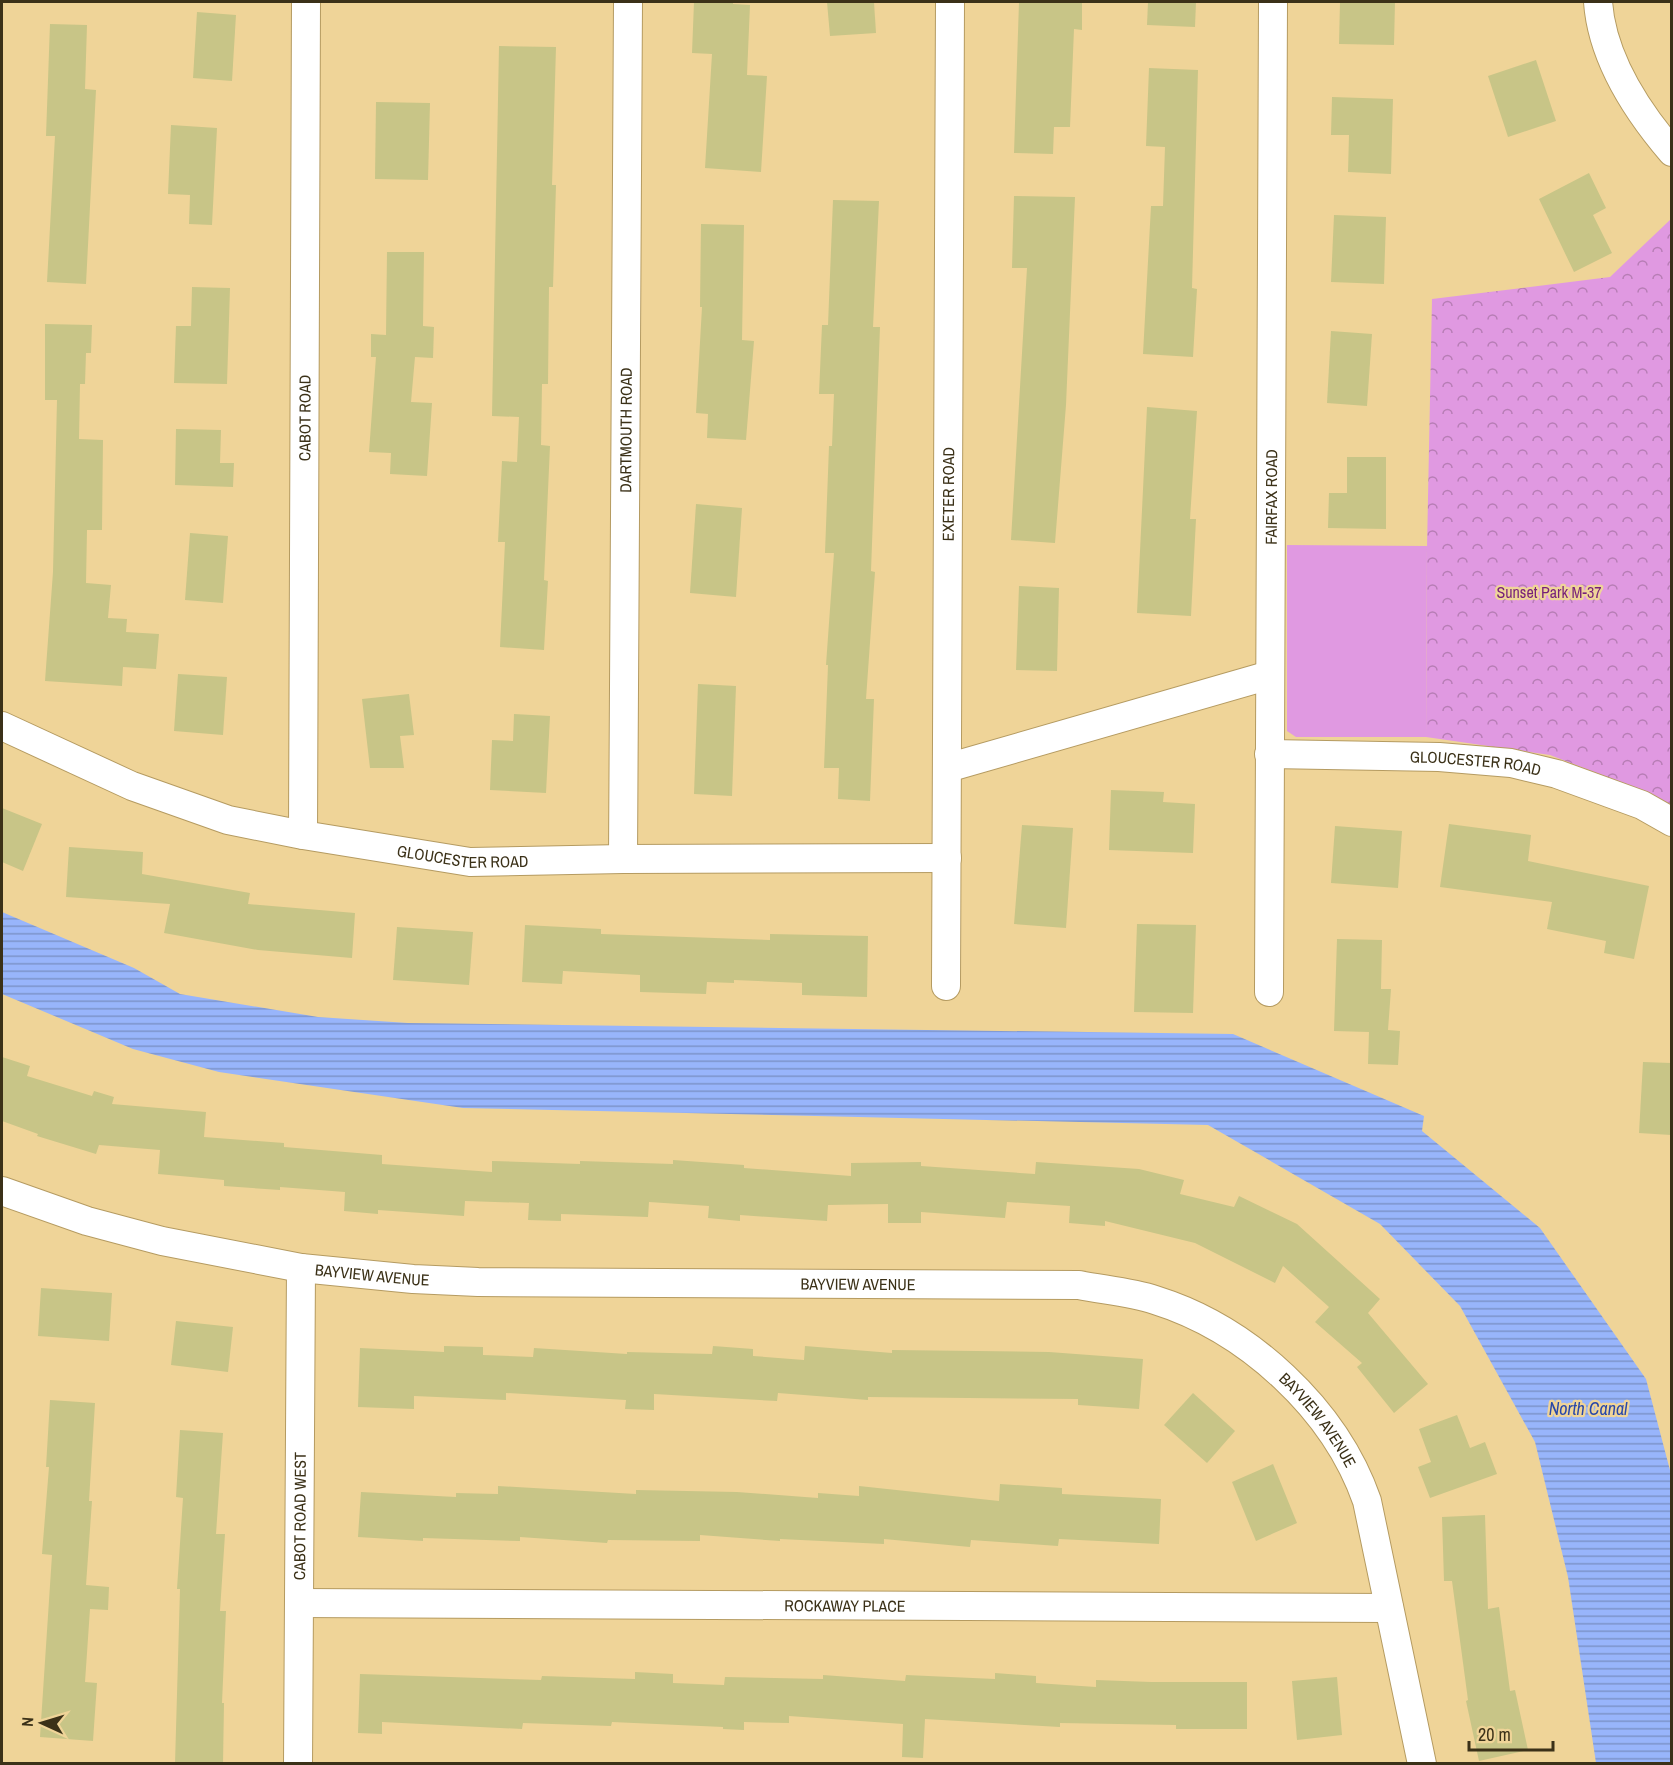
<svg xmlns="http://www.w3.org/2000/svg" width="1673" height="1765" font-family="'Archivo Narrow',sans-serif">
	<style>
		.grass { fill: #e099e1 }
		.forest { fill: url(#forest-crowns) }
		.water { fill: url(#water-rules) }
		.building { fill: #c8c587 }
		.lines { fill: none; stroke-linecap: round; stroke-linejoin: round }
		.minor-casing { stroke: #b59b61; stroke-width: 30 }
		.minor { stroke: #fff; stroke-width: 28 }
		.labels { text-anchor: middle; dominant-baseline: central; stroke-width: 4.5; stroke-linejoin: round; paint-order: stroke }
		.street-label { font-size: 16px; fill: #3b3118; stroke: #efd498 }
		.park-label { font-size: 16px; fill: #761f7a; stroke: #efd498 }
		.water-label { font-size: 18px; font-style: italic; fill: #2847a9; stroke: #efd498 }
	</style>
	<defs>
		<pattern id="forest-crowns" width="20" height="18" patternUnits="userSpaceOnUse" patternTransform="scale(1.5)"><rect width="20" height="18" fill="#e099e1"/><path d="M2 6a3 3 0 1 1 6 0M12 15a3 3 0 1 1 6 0" fill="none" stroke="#b77db5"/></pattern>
		<pattern id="water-rules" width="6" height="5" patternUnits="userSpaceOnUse" patternTransform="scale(1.5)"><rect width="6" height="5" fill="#98b5fb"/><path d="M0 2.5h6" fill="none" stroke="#7d94ca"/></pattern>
	</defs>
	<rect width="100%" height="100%" fill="#efd498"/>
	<polygon class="grass" points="1287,545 1427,546 1426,737 1296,737 1287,731"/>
	<polygon class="forest" points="1671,219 1671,807 1646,792 1550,755 1426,737 1427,548 1432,299 1610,277"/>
	<polygon class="water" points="2,912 134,968 180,994 318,1017 408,1023 1233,1034 1424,1116 1422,1131 1540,1228 1646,1379 1671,1474 1671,1763 1596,1763 1568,1577 1535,1442 1460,1306 1380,1224 1208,1125 463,1108 219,1072 133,1049 2,994"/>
	<g class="building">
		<polygon points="694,2 733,2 733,4 750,5 747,75 767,76 761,172 705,168 712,54 692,53"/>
		<polygon points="827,2 874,2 876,33 830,36"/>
		<polygon points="1019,2 1082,2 1082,30 1074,29 1070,127 1054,127 1053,154 1014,153"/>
		<polygon points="1148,2 1196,2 1195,27 1147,25"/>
		<polygon points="1340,2 1395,2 1394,45 1339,44"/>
		<polygon points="197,12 236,15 232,81 193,78"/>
		<polygon points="50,24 87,25 85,89 96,90 86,284 47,282 55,136 46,136"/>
		<polygon points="499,46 556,47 552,185 556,185 553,287 549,287 548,384 542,384 541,445 550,446 544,580 548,581 544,650 500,647 505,542 498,542 502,461 517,462 519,417 492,416"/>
		<polygon points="1536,60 1556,121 1508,137 1488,76"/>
		<polygon points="1149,68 1198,70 1192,288 1197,289 1193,357 1143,354 1151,206 1163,206 1165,147 1146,146"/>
		<polygon points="1332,97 1393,99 1391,174 1348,172 1349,135 1331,135"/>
		<polygon points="376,102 430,103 428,180 375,179"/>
		<polygon points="171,125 217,128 212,225 189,224 190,195 168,194"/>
		<polygon points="1589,173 1606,208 1593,215 1612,253 1574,272 1539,199"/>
		<polygon points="1014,196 1075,197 1066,405 1055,543 1011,540 1027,268 1012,268"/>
		<polygon points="833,200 879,201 873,327 880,327 871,571 875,572 866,699 874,699 870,801 838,799 839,768 824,768 828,665 826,665 834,553 825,553 829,446 832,446 834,394 819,394 822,325 828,325"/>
		<polygon points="1334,215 1386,217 1384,284 1331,282"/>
		<polygon points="701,224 744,225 742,340 754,341 746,440 707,438 708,414 696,413 702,307 700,307"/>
		<polygon points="387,252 424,252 423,326 434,327 433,358 415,357 411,402 432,403 427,476 390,474 391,453 369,452 376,357 371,357 371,334 386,335"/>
		<polygon points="192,287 230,288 227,384 174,383 176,326 191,326"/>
		<polygon points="45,324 92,325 91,353 86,353 85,384 80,384 79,439 103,440 102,530 87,530 86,583 111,585 108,618 127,619 126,632 159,634 156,669 123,667 122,686 45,681 53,572 57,400 45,400"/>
		<polygon points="1331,331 1372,334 1367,406 1327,403"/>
		<polygon points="1147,407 1197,411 1190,519 1196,519 1191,616 1137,613"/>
		<polygon points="176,429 221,430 220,463 234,463 233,487 175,485"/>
		<polygon points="1347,457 1386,457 1386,529 1328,528 1329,493 1347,493"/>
		<polygon points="696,504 742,508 736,597 690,593"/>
		<polygon points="190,533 228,536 223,603 185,600"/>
		<polygon points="1019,586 1059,588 1057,671 1016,670"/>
		<polygon points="178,674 227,677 223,735 174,731"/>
		<polygon points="698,684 736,686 732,796 694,794"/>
		<polygon points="409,694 414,735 400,736 404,768 370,768 362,699"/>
		<polygon points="514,714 550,716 546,793 490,790 492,740 513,741"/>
		<polygon points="1111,790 1164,792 1163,802 1195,804 1193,853 1109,850"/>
		<polygon points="2,808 42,824 23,871 2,862"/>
		<polygon points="1449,824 1531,835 1528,861 1649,886 1634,959 1604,953 1606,941 1547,929 1552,902 1440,887"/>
		<polygon points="1022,825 1073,828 1066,928 1014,924"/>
		<polygon points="1335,826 1402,831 1398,888 1331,883"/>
		<polygon points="69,847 143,852 142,874 250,893 248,904 355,913 352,958 258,950 164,933 170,904 66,897"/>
		<polygon points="1137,924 1196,925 1193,1013 1134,1012"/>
		<polygon points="525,925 601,929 601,934 770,940 770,934 868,936 867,997 802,995 802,983 734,980 734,983 707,982 706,994 640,992 640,975 563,971 562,984 522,982"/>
		<polygon points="397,927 473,932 469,985 393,980"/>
		<polygon points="1337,939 1382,940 1381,989 1391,989 1388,1030 1400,1031 1398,1065 1368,1064 1369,1032 1334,1031"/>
		<polygon points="2,1057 30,1066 27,1076 92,1096 94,1091 114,1097 112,1104 206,1112 204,1137 284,1143 284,1147 382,1155 382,1164 492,1172 492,1161 580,1164 580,1161 673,1164 673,1160 744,1165 744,1168 851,1176 851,1163 921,1162 921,1166 1035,1174 1036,1162 1139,1169 1184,1180 1180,1194 1234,1207 1239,1196 1297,1224 1380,1299 1368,1313 1428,1384 1394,1413 1357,1367 1362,1363 1315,1322 1329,1307 1283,1266 1275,1283 1195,1243 1105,1221 1105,1226 1069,1223 1070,1206 1007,1202 1005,1218 921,1212 921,1223 888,1223 888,1204 828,1205 827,1221 740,1215 740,1221 708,1218 709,1206 649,1202 648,1217 561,1214 561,1221 528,1220 529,1203 465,1201 464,1216 378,1210 378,1214 344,1211 345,1192 280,1187 280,1190 224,1186 224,1180 158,1174 160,1150 99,1145 96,1154 37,1136 38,1134 2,1121"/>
		<polygon points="1643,1062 1671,1063 1671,1135 1639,1133"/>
		<polygon points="41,1288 112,1293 109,1341 38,1336"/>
		<polygon points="176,1321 233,1327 228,1372 171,1365"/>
		<polygon points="444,1346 483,1347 483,1355 533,1357 534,1348 627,1354 627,1352 712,1354 713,1346 753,1349 753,1356 804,1360 805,1346 892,1353 892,1350 1049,1352 1143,1359 1139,1409 1078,1405 1078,1399 868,1397 868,1400 778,1393 777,1401 654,1394 654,1410 625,1409 626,1400 506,1393 506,1400 414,1396 414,1409 358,1407 360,1348 444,1352"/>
		<polygon points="1193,1393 1235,1431 1207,1463 1164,1425"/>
		<polygon points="50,1400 95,1403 89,1501 92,1501 86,1585 109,1587 108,1610 90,1609 85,1682 97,1683 93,1741 40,1737 52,1555 42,1554 49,1467 46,1467"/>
		<polygon points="1457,1415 1470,1448 1485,1442 1497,1474 1430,1498 1418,1467 1431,1462 1419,1429"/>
		<polygon points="180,1430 223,1433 216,1534 225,1534 220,1611 226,1611 222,1703 224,1703 223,1764 175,1764 180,1589 177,1589 183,1498 176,1497"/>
		<polygon points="1273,1464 1297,1523 1256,1541 1232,1482"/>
		<polygon points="1000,1484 1062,1488 1062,1494 1161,1499 1159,1544 1059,1539 1058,1546 971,1540 970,1547 884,1539 884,1544 780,1539 780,1541 700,1535 700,1541 608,1540 607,1543 520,1537 520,1541 423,1538 423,1541 358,1537 361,1492 456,1497 456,1493 498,1494 498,1486 636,1494 636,1490 737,1492 818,1498 818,1493 859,1496 859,1486 999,1501"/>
		<polygon points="1485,1515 1488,1609 1499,1607 1510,1691 1515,1690 1528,1750 1479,1761 1466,1701 1468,1700 1452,1581 1444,1581 1442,1517"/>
		<polygon points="635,1672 673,1674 673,1683 724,1685 725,1677 823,1679 823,1675 905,1681 906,1675 995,1679 995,1673 1036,1676 1036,1683 1096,1687 1096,1680 1151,1682 1247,1682 1247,1729 1176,1729 1176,1725 1060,1723 1060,1727 925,1719 923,1758 902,1757 903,1724 789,1716 789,1723 744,1722 744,1730 723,1729 723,1727 612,1722 611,1726 523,1723 522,1729 382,1722 382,1734 358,1733 360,1674 541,1680 542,1676 635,1679"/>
		<polygon points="1337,1677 1342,1735 1297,1740 1292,1681"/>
	</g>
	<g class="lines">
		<g class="minor-casing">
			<g id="minor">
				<path d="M 1598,2 C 1602,57 1636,110 1672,152"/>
				<path id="s1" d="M 2,726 L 132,786 L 228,820 L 303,835 L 470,862 L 623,859 L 947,858"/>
				<path id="s2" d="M 1269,754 L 1439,757 L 1511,763 L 1557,774 L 1642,805 L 1672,822"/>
				<polyline points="947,768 1270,675"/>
				<path id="s3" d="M 303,835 L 306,2"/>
				<path id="s4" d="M 623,859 L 628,2"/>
				<path id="s5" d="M 946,986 L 950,2"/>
				<path id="s6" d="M 1269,992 L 1273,2"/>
				<path id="s7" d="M 2,1191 L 87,1221 L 162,1241 L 301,1268 L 413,1279 L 478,1282 L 1079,1285 C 1104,1290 1131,1292 1155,1300 C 1248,1329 1335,1409 1367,1501 L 1422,1764"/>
				<path id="s8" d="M 299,1603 L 1389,1608"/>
				<path id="s9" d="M 298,1764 L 301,1268"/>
			</g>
		</g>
		<use href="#minor" class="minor"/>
	</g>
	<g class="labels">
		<g class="street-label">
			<text stroke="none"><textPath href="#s3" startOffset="417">CABOT ROAD</textPath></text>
			<text stroke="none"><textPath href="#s4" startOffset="429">DARTMOUTH ROAD</textPath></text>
			<text stroke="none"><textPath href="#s5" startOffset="492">EXETER ROAD</textPath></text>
			<text stroke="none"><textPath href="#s6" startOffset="495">FAIRFAX ROAD</textPath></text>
			<text stroke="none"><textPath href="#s2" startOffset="207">GLOUCESTER ROAD</textPath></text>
			<text stroke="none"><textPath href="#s1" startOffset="483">GLOUCESTER ROAD</textPath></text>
			<text stroke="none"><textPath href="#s7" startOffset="381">BAYVIEW AVENUE</textPath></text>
			<text stroke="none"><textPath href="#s7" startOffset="867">BAYVIEW AVENUE</textPath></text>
			<text stroke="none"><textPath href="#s7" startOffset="1372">BAYVIEW AVENUE</textPath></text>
			<text stroke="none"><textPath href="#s9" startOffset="248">CABOT ROAD WEST</textPath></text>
			<text stroke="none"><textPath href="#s8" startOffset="546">ROCKAWAY PLACE</textPath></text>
		</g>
		<g class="park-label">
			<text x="1549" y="592">Sunset Park M-37</text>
		</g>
		<g class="water-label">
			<text x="1588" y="1408">North Canal</text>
		</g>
	</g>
	<rect width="1673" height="1765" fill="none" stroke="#3b3118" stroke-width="6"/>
	<g transform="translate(42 1723) rotate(274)" stroke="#efd498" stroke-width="4.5" paint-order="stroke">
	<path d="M0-4.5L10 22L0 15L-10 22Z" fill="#3b3118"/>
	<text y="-9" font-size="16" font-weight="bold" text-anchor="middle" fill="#3b3118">N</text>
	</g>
	<path d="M1469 1741v9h84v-9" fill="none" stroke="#3b3118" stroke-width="3"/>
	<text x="1478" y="1741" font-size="18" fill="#3b3118" stroke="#efd498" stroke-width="4.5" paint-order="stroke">20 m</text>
</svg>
